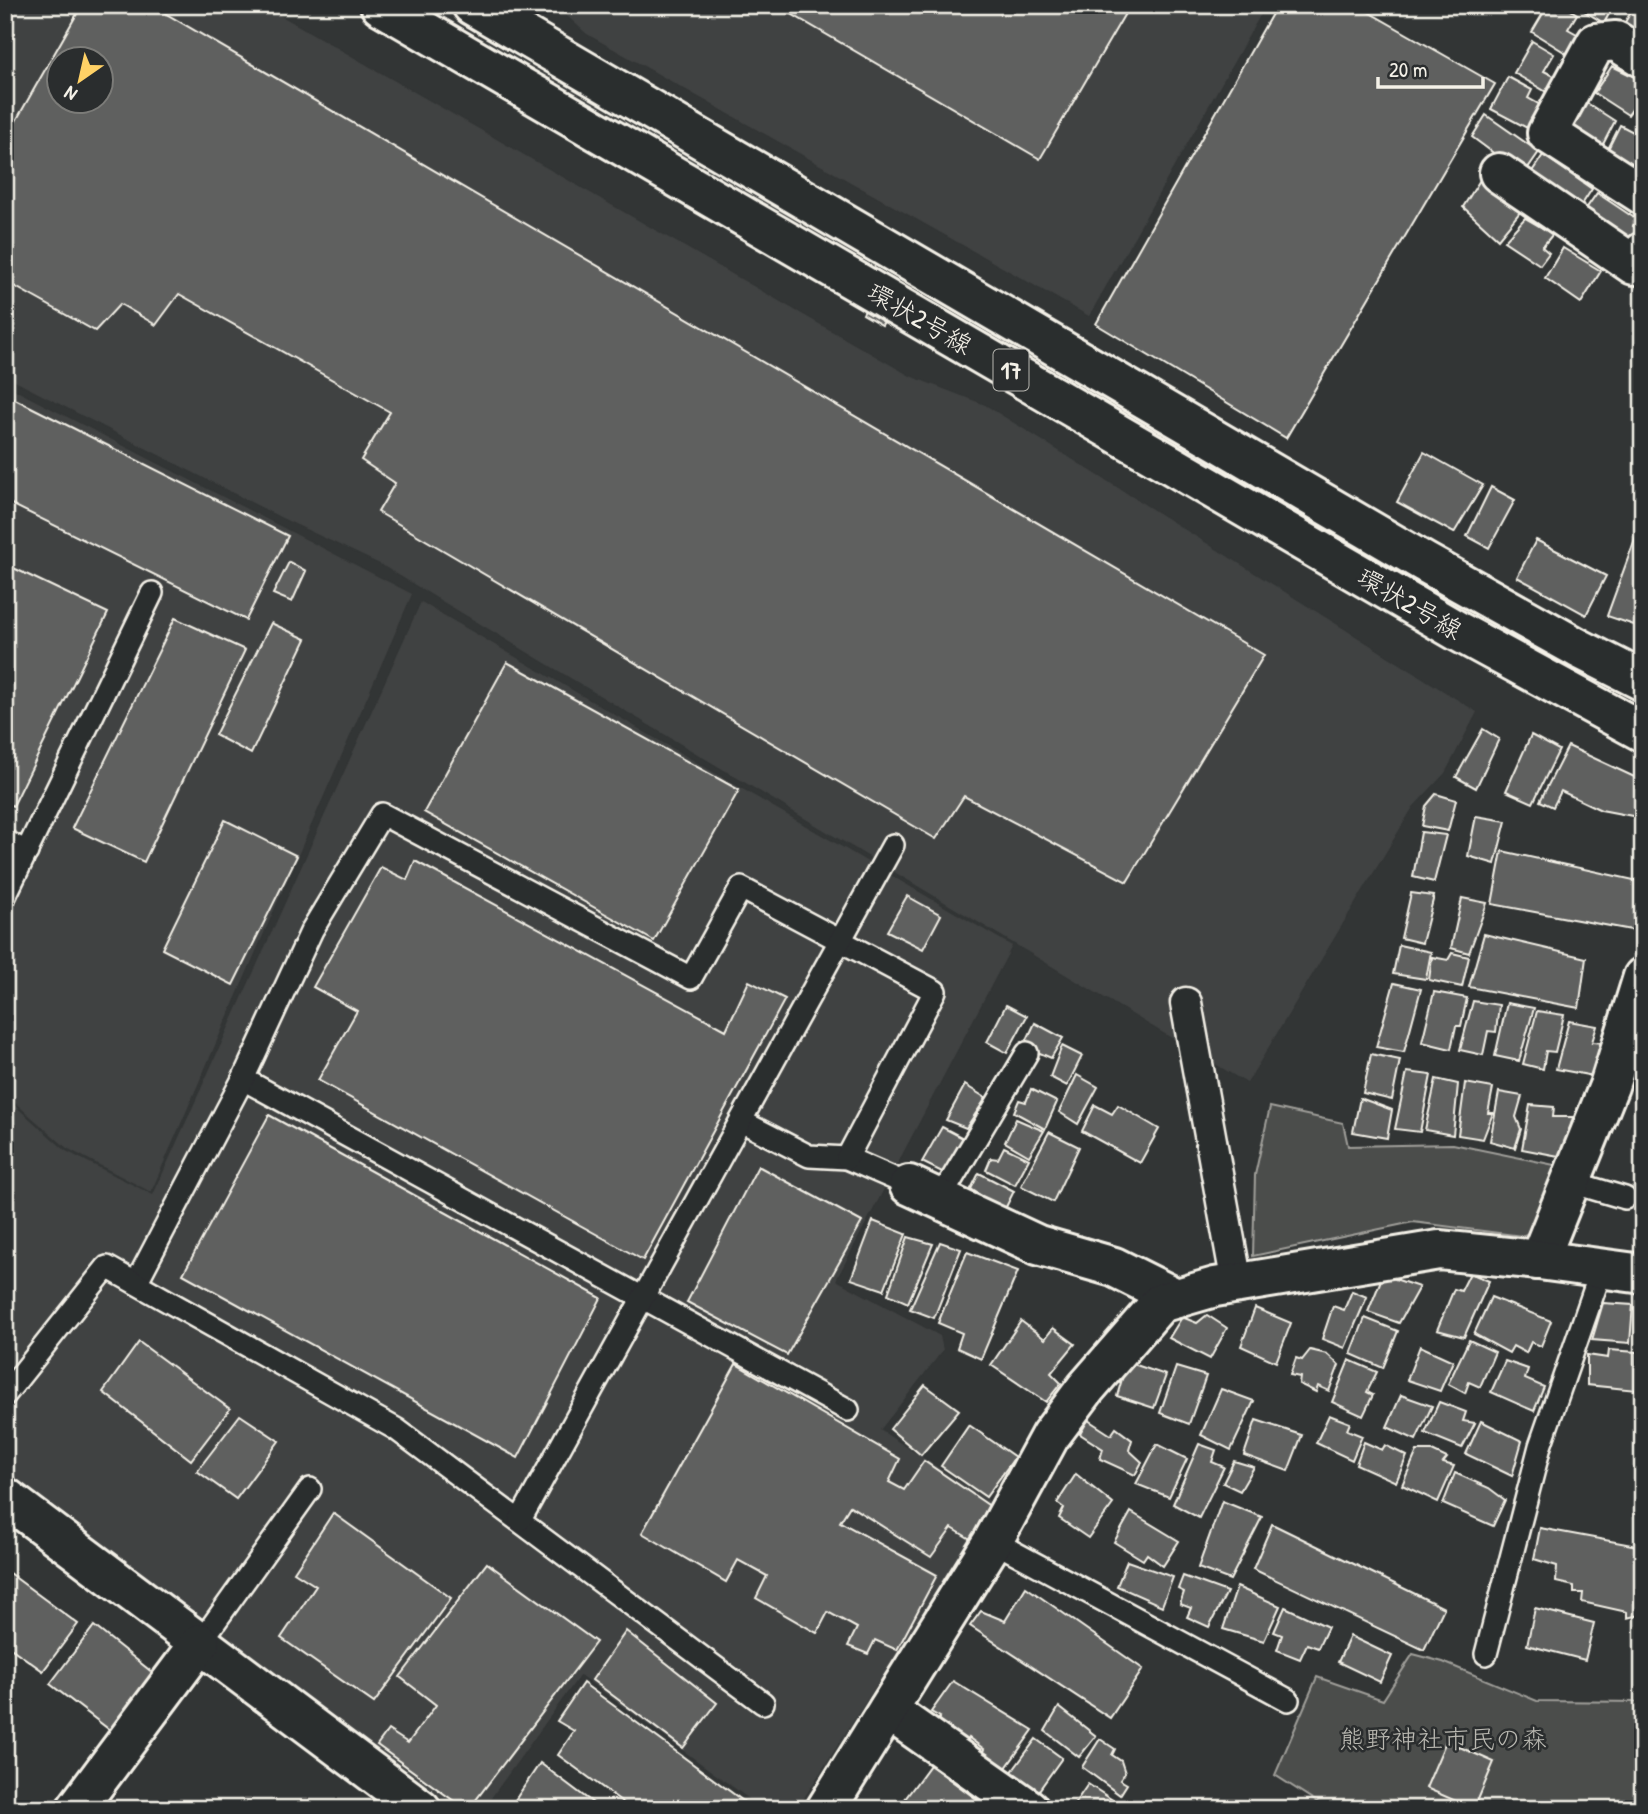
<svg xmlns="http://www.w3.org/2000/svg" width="1648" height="1814" font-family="'Patrick Hand','Klee One',sans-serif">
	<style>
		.built { fill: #404242; fill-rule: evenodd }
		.green { fill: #4b4d4c; stroke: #a09f9a; stroke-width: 2 }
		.building { fill: #5f605f; stroke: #f4f1e8; stroke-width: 2; fill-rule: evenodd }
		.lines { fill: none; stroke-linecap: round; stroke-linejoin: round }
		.service-casing { stroke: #f4f1e8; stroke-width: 26 }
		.pedestrian-casing { stroke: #f4f1e8; stroke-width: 35 }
		.minor-casing { stroke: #f4f1e8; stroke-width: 44 }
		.primary-casing { stroke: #f4f1e8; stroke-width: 44 }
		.service { stroke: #2a2d2e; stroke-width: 21 }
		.pedestrian { stroke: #2a2d2e; stroke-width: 30 }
		.minor { stroke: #2a2d2e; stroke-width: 38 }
		.primary { stroke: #2a2d2e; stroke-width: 38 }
		.labels { text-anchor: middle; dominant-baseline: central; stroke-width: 5; stroke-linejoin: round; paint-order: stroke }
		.shield { fill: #2a2d2e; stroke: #b7b6b0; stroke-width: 2 }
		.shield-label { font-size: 24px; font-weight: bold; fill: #f4f1e8 }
		.street-label { font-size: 26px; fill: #f4f1e8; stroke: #2a2d2e }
		.park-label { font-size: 26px; fill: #b9b8b1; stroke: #2a2d2e }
	</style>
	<rect width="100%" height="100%" fill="#323535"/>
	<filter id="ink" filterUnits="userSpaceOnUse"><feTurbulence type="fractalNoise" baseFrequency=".0143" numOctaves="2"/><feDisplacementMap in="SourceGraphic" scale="14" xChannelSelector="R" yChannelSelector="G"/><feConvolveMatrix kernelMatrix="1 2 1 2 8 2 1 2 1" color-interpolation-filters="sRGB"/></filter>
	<g filter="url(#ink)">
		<g class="built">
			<path d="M 5,5 L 262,5 L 910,376 L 985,405 L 1477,712 L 1445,773 L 1413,807 L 1247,1083 L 380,564 L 280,517 L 5,376 ZM 60,60 L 102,60 L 102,102 L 60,102 Z"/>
			<polygon points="555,5 1266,5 1089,316 587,34"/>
			<polygon points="5,385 412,594 151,1192 67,1148 5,1094"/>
			<polygon points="421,602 1012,946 836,1280 940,1336 943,1350 880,1430 999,1507 896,1678 879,1681 797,1809 763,1809 580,1675 483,1809 448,1809 5,1472 5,1097 66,1151 153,1195"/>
		</g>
		<g class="green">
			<polygon points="1270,1107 1343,1123 1348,1146 1453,1144 1559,1166 1533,1231 1522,1236 1413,1222 1253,1256 1255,1175"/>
			<polygon points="1413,1654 1443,1662 1537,1701 1643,1702 1643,1809 1328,1809 1275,1775 1317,1677 1383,1700"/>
		</g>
		<g class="building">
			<path d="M 82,5 L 151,5 L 1264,655 L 1127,882 L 964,796 L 936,839 L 378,512 L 395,483 L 361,460 L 390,412 L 179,294 L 156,325 L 120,304 L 95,331 L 5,281 L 5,140 ZM 60,60 L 102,60 L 102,102 L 60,102 Z"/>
			<polygon points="776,5 1130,5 1040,159"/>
			<polygon points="1277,5 1356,5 1495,84 1286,438 1096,324"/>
			<polygon points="1548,5 1563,5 1577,14 1568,29 1584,38 1574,58 1532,32"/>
			<polygon points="1574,5 1614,5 1604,23"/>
			<polygon points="1635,5 1643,5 1643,40 1621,29"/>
			<polygon points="1532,41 1554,54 1544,71 1558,78 1550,94 1514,73"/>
			<polygon points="1612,66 1643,81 1643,94 1628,115 1594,93"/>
			<polygon points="1508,77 1532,90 1528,98 1544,107 1529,129 1491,109"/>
			<polygon points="1587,103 1615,121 1599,152 1568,134"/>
			<polygon points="1643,109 1643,128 1634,123"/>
			<polygon points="1486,115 1539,152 1523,175 1472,137"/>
			<polygon points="1620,125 1643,137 1643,154 1634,172 1605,155"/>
			<polygon points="1543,155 1592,189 1577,212 1527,179"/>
			<polygon points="1480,180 1521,211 1498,239 1463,207"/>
			<polygon points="1597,193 1636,219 1633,226 1640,230 1626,248 1581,216"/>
			<polygon points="1525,218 1553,234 1542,247 1549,253 1540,265 1504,241"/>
			<polygon points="1563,248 1601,271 1581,303 1545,278"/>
			<polygon points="868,304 887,316 882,325 863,314"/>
			<polygon points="11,397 288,536 246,620 5,501 5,411"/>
			<polygon points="1424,452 1483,485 1454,533 1397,502"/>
			<polygon points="1491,487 1515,500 1489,548 1467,536"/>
			<polygon points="1643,517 1643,628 1607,616"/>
			<polygon points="1536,540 1606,576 1586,615 1517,577"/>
			<polygon points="289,562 306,571 292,602 273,594"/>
			<polygon points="5,564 108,613 13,806 5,803"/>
			<polygon points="175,618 245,650 144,862 72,828"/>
			<polygon points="271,623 306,639 251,754 215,735"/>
			<polygon points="507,662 739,790 654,941 424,812"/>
			<polygon points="1483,729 1499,739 1476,788 1456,777"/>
			<polygon points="1531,735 1559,750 1533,803 1506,791"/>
			<polygon points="1568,746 1643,781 1643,818 1601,810 1561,791 1553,807 1540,801"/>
			<polygon points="1436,794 1456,800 1448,831 1422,826 1426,806"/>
			<polygon points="1476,816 1506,821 1495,864 1468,856"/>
			<polygon points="225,820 297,856 233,985 162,949"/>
			<polygon points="1421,832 1446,835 1434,882 1413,877"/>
			<polygon points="1502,851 1643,882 1643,908 1637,931 1492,904"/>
			<polygon points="415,861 726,1030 749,981 785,999 643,1260 318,1080 357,1011 313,987 381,867 407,880"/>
			<polygon points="1411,893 1434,896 1422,943 1401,938"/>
			<polygon points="907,896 941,915 923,949 887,931"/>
			<polygon points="1462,898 1487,903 1469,953 1451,948"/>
			<polygon points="1484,934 1586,958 1579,1008 1469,987"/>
			<polygon points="1399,945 1431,952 1426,979 1393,974"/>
			<polygon points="1452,953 1469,957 1462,987 1429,980 1432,957 1448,960"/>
			<polygon points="1394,983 1421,989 1404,1052 1376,1047"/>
			<polygon points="1434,992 1467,998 1461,1026 1456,1026 1451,1049 1422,1042"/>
			<polygon points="1473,1001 1499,1005 1496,1032 1488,1031 1483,1055 1460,1050"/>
			<polygon points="1507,1003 1534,1008 1519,1061 1495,1056"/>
			<polygon points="1006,1005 1027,1016 1007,1053 987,1042"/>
			<polygon points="1537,1011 1564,1015 1555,1052 1546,1051 1543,1069 1523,1064"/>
			<polygon points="1569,1021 1597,1026 1592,1042 1608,1043 1599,1077 1556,1069"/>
			<polygon points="1035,1023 1063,1038 1051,1058 1024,1046"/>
			<polygon points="1062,1046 1082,1056 1067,1086 1050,1077"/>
			<polygon points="1371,1054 1400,1060 1392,1100 1363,1093"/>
			<polygon points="1407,1072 1431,1075 1420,1132 1395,1129"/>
			<polygon points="1077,1075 1098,1087 1078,1124 1059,1112"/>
			<polygon points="1436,1079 1458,1084 1453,1135 1425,1130"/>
			<polygon points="1465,1083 1493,1088 1488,1113 1493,1113 1483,1139 1458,1135"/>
			<polygon points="965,1085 986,1098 966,1128 946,1120"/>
			<polygon points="1031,1089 1057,1102 1045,1129 1014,1112 1019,1100 1026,1102"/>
			<polygon points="1499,1092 1522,1096 1516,1117 1521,1129 1515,1148 1490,1141"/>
			<polygon points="1360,1098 1392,1110 1387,1138 1353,1132"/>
			<polygon points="1095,1105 1112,1114 1118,1105 1159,1129 1140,1163 1082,1131"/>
			<polygon points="1530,1105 1554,1107 1553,1117 1573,1117 1564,1157 1522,1149"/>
			<polygon points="269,1115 601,1298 518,1458 183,1274"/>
			<polygon points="1016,1119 1044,1131 1029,1156 1005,1142"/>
			<polygon points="942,1127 965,1139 944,1173 922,1162"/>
			<polygon points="1049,1132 1079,1147 1053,1202 1021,1186"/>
			<polygon points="1004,1147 1029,1159 1015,1185 986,1170 991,1158 998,1159"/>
			<polygon points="758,1166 862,1222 787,1355 687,1302"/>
			<polygon points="979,1173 1014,1191 1003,1213 978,1202 980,1195 971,1189"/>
			<polygon points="873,1221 906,1234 884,1290 851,1279"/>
			<polygon points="908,1237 933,1244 908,1303 888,1294"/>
			<polygon points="940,1242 961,1249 934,1318 910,1309"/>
			<polygon points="967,1252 1018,1271 981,1359 957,1348 962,1333 938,1323"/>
			<polygon points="1470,1273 1489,1281 1464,1337 1437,1330 1454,1289 1461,1291"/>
			<polygon points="1383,1275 1419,1287 1399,1323 1368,1312"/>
			<polygon points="1352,1291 1367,1297 1345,1348 1322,1339 1333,1306 1344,1310"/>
			<polygon points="1491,1297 1551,1321 1541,1346 1531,1342 1526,1353 1513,1346 1509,1353 1474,1334"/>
			<polygon points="1603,1303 1633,1305 1630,1343 1592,1340"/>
			<polygon points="1255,1308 1291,1323 1276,1362 1241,1346"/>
			<polygon points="1207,1315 1227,1328 1210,1359 1169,1338 1182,1317 1197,1323"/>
			<polygon points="1365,1318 1398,1331 1383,1368 1351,1354"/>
			<polygon points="1021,1321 1045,1339 1053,1328 1075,1344 1051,1373 1061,1383 1046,1402 991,1365"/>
			<polygon points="1469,1340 1495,1352 1480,1387 1469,1382 1465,1393 1448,1384"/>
			<polygon points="139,1342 230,1409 191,1460 103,1392"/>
			<polygon points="1420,1346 1453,1361 1440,1391 1407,1380"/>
			<polygon points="1310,1350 1327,1354 1339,1365 1329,1391 1318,1386 1316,1392 1299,1384 1300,1377 1290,1375 1296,1358 1302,1360"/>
			<polygon points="1609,1350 1637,1352 1636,1390 1587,1385 1587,1355 1608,1358"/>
			<polygon points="1349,1360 1377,1372 1367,1392 1373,1395 1363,1416 1332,1402"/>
			<polygon points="1505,1361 1528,1369 1525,1379 1544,1387 1534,1411 1491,1392"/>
			<polygon points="1127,1362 1166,1375 1154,1408 1117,1396"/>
			<polygon points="736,1364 900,1459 889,1482 904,1490 924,1461 994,1509 972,1540 952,1528 931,1557 850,1506 840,1522 937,1575 897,1650 875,1640 868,1654 848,1646 857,1628 828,1612 817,1633 756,1598 767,1576 738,1560 726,1582 642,1533"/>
			<polygon points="1176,1367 1206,1376 1189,1424 1160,1413"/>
			<polygon points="925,1385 959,1410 921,1455 890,1429"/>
			<polygon points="1221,1389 1254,1401 1231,1450 1201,1435"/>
			<polygon points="1401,1395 1432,1406 1416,1440 1387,1427"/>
			<polygon points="1439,1402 1466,1412 1463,1421 1475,1423 1462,1448 1425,1433"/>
			<polygon points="240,1415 279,1441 236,1499 197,1471"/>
			<polygon points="1329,1415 1350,1423 1347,1430 1362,1436 1352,1460 1316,1443"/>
			<polygon points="1088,1420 1111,1435 1116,1428 1132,1440 1129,1450 1142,1462 1135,1475 1100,1459 1103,1449 1080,1434"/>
			<polygon points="1256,1420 1302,1435 1288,1471 1244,1455"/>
			<polygon points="1481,1421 1522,1441 1512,1476 1466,1454"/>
			<polygon points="969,1425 1015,1457 986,1497 941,1466"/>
			<polygon points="1364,1442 1382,1450 1385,1445 1407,1456 1396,1482 1356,1464"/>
			<polygon points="1157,1444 1187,1459 1169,1497 1136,1484"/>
			<polygon points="1199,1444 1216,1450 1212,1462 1224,1467 1199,1518 1173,1504"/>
			<polygon points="1417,1451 1432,1451 1447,1458 1443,1463 1454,1466 1438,1502 1402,1485"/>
			<polygon points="1234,1461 1254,1467 1240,1491 1223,1483"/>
			<polygon points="1455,1473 1489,1488 1505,1500 1493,1526 1443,1504"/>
			<polygon points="1076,1474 1113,1504 1088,1538 1059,1518 1064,1508 1057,1503"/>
			<polygon points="1222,1501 1262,1517 1230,1580 1198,1568"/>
			<polygon points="1131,1512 1179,1541 1163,1566 1147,1554 1143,1560 1114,1542"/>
			<polygon points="333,1513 451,1598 374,1703 281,1638 316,1586 294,1572"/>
			<polygon points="1272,1524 1444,1608 1424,1650 1253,1569"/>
			<polygon points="1540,1528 1643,1547 1643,1614 1627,1618 1627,1612 1582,1602 1583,1593 1574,1593 1574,1586 1556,1582 1557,1566 1534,1559"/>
			<polygon points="1127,1561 1173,1577 1162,1606 1117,1586"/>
			<polygon points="487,1563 596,1642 469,1809 465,1809 377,1745 388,1730 408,1743 436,1705 400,1677"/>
			<polygon points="5,1570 78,1624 43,1671 5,1644"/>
			<polygon points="1183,1576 1227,1592 1209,1627 1187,1617 1191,1608 1180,1604 1184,1592 1178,1589"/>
			<polygon points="1026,1587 1143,1669 1110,1718 970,1626 981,1611 1005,1621"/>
			<polygon points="1237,1587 1280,1606 1264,1641 1223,1629"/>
			<polygon points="1285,1607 1328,1627 1318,1648 1307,1644 1300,1659 1277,1650 1282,1635 1274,1632"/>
			<polygon points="1535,1608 1594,1623 1585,1660 1527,1645"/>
			<polygon points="94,1626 153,1673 111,1731 50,1684"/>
			<polygon points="626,1631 717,1703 683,1748 592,1680"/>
			<polygon points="1350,1636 1392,1656 1380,1682 1338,1662"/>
			<polygon points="953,1681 1033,1730 1003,1772 979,1760 984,1749 969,1738 963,1747 934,1726 940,1717 931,1712"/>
			<polygon points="583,1683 754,1809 632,1809 558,1755 574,1731 557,1721"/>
			<polygon points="1059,1707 1096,1736 1079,1757 1045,1731"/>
			<polygon points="1036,1739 1062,1758 1037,1793 1011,1773"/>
			<polygon points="1100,1739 1115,1749 1112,1755 1121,1761 1125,1773 1120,1780 1127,1784 1120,1795 1082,1767"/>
			<polygon points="1446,1741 1494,1762 1474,1809 1426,1788"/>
			<polygon points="540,1763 601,1809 509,1809"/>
			<polygon points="930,1765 990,1809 918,1809 905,1799"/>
			<polygon points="1088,1784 1111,1799 1104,1809 1071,1809"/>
		</g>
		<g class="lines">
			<g class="service-casing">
				<g id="service">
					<polyline points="5,841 27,852"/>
					<polyline points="5,896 152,593"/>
					<polyline points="243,1079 848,1410"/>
					<polyline points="741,1121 809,1156 847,1158 909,1185"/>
					<polyline points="1571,1182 1625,1198"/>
					<polyline points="940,1199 1027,1053"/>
					<polyline points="136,1283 243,1079 312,930 382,814 691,978 741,888 935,991 847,1158"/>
					<polyline points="5,1395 107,1267 396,1429 763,1703"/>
					<polyline points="520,1520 893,845"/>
					<polyline points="993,1541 1288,1700"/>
					<polyline points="200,1643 310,1489"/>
					<polyline points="1486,1654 1540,1446 1602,1268"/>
				</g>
			</g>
			<g class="pedestrian-casing">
				<polyline id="pedestrian" points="1186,1003 1237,1284"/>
			</g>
			<g class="minor-casing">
				<g id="minor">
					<polyline points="1643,58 1616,41 1596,43 1547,133 1643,195"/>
					<polyline points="1499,173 1634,265 1643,252"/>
					<polyline points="909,1185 1038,1245 1114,1267 1176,1298"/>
					<polyline points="1539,1260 1609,1086 1643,977"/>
					<polyline points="5,1497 421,1809"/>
					<polyline points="888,1710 1029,1809"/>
					<polyline points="76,1809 200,1643"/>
					<polyline points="826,1809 993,1541 1050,1436 1086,1388 1160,1303 1215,1287 1439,1250 1539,1260 1643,1274"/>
				</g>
			</g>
			<g class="primary-casing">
				<g id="primary">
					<polyline points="380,5 1459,632 1643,732"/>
					<polyline points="472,5 1424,562 1578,648 1643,681"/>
				</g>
			</g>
			<use href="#service" class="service"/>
			<use href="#pedestrian" class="pedestrian"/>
			<use href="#minor" class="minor"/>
			<use href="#primary" class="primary"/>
		</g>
	</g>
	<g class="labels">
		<rect class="shield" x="993.5" y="349.5" width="35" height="41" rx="5"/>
		<g class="shield-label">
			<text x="1011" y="370">17</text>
		</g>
		<g class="street-label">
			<text transform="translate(920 318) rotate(30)">環状2号線</text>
			<text transform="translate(1410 603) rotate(30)">環状2号線</text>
		</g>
		<g class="park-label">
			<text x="1443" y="1738">熊野神社市民の森</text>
		</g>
	</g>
	<rect width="1648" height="1814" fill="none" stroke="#2a2d2e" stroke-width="28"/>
	<rect x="14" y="14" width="1620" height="1786" fill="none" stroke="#f4f1e8" stroke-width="2.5" filter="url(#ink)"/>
	<g transform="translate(80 80) rotate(214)"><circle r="33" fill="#2a2d2e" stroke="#7b7b78" stroke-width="2"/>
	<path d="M0-5L12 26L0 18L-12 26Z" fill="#ffd166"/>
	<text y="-10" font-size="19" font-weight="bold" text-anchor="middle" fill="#f4f1e8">N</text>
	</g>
	<path d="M1378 77v10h105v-10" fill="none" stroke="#f4f1e8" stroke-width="3.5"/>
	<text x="1389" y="77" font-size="21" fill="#f4f1e8" stroke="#2a2d2e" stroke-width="5" paint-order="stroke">20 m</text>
</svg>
